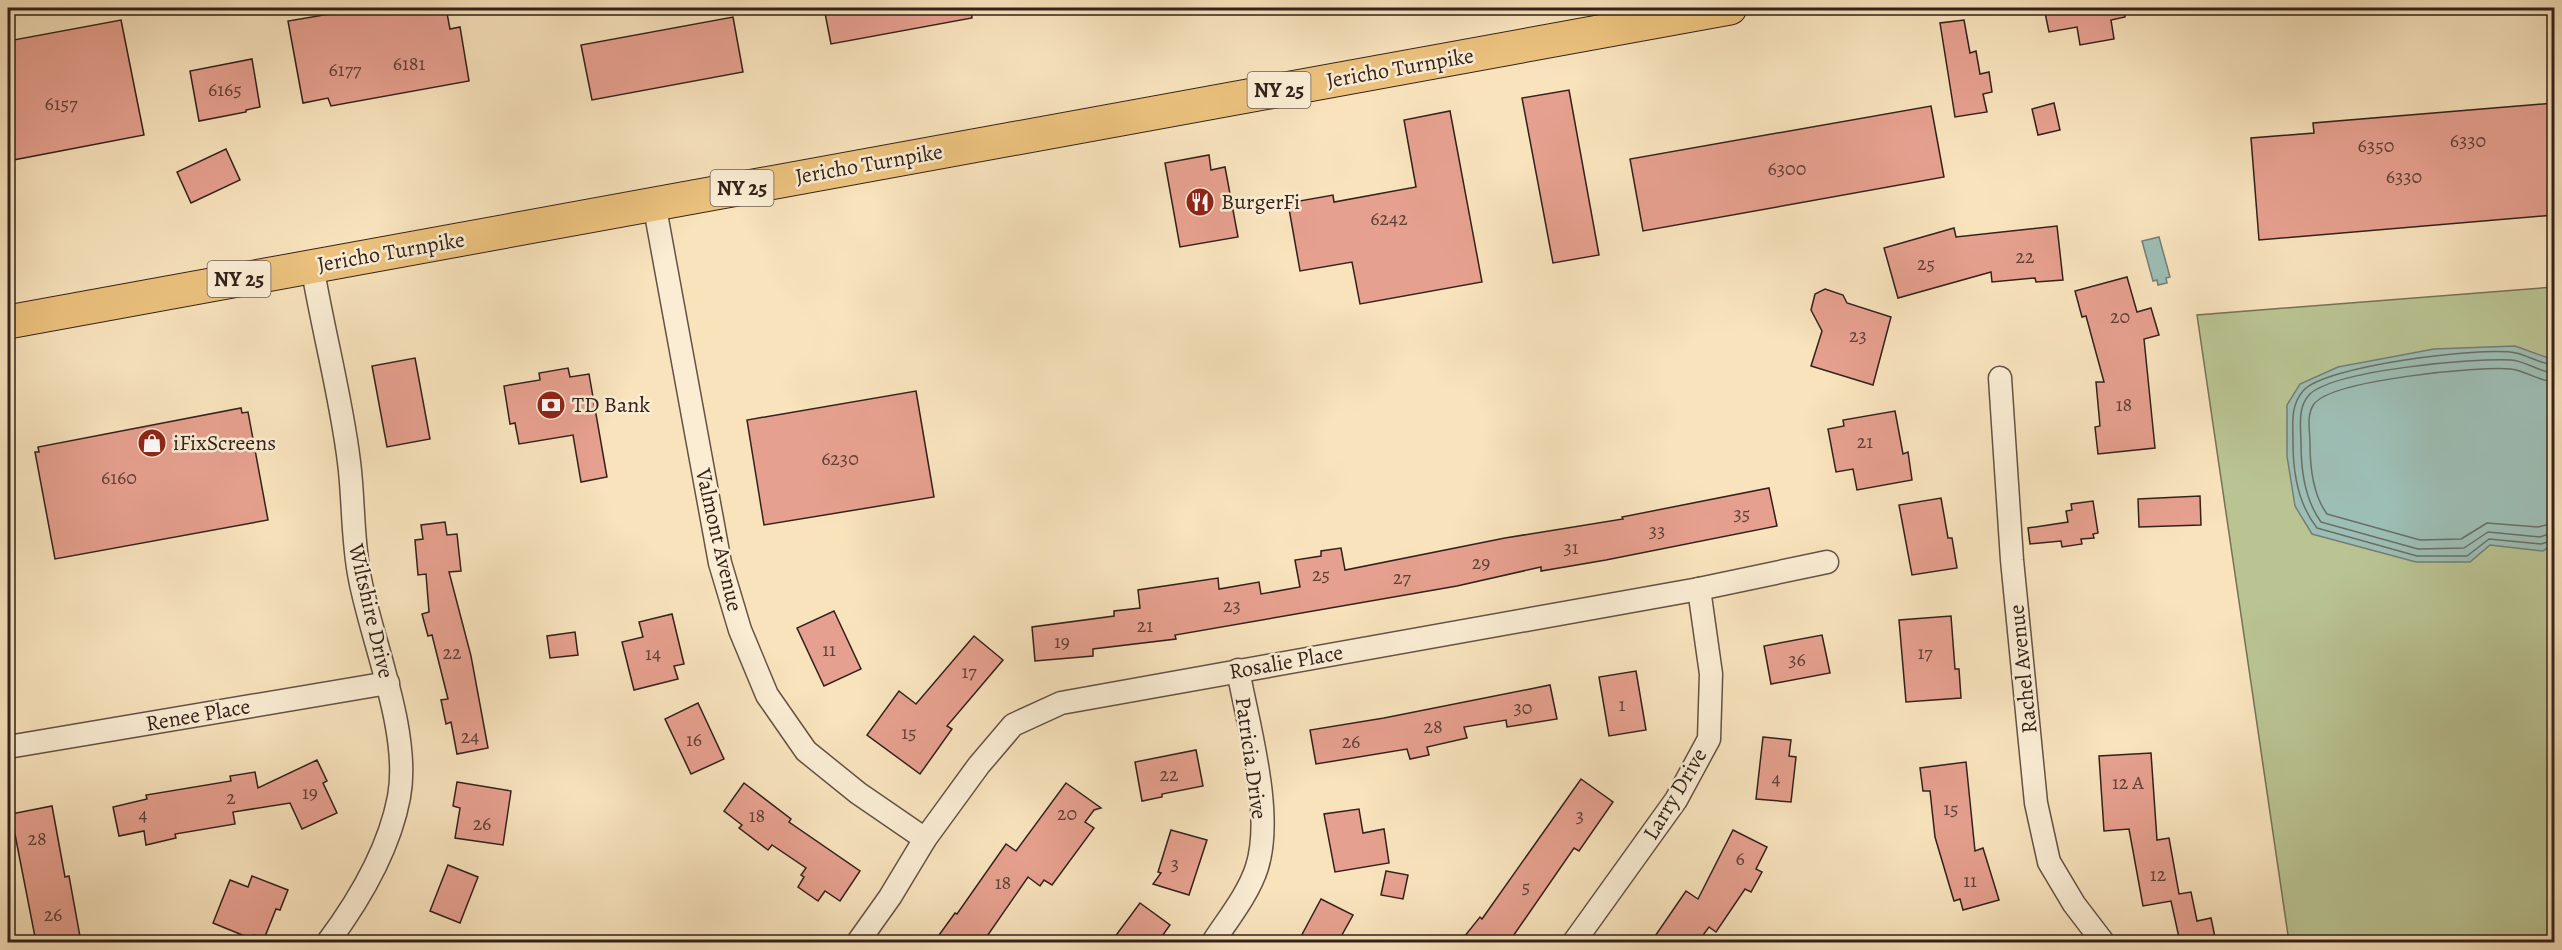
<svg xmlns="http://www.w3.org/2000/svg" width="2562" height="950" font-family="Alegreya,serif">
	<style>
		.green { fill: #bac493; stroke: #767256; stroke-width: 1.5 }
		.water { fill: #9dbeb5; stroke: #737f77; stroke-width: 1.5 }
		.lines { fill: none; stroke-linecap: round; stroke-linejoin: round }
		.shore { stroke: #687068; stroke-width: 1.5 }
		.building { fill: #e6a08f; stroke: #33211a; stroke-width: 1.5 }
		.street-casing { stroke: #645243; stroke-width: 25 }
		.primary-casing { stroke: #33211a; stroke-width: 35 }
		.street { stroke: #faedd4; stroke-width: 22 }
		.primary { stroke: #ecc27e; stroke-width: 33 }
		.labels { text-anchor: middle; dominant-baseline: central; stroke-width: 5; stroke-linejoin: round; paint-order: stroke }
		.number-label { font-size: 20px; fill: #604137 }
		.shield { fill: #faedd4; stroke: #6f5e52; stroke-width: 1.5 }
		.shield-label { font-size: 21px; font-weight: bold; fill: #33211a }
		.street-label { font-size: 22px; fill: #33211a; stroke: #faedd4 }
		.poi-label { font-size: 22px; fill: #33211a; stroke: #faedd4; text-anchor: start }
	</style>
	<rect width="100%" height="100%" fill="#f8e3bd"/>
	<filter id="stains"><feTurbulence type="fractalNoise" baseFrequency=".00333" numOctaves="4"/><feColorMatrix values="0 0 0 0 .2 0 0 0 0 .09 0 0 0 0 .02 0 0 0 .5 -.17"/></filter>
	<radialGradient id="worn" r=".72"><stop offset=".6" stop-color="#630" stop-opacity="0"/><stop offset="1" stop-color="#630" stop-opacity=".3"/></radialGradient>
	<polygon class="green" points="2554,287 2554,942 2289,942 2197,315"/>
	<g class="water">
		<polygon points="2159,237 2170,277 2166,278 2167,283 2158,285 2157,280 2153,281 2142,241"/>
		<polygon points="2515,346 2554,360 2554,544 2543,551 2490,545 2470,562 2416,562 2312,534 2295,506 2287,456 2287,405 2300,384 2338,367 2434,349"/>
	</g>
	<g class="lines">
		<g class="shore">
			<path d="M 2554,365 C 2541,364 2529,356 2516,353 C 2483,346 2323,366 2303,391 C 2290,406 2293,424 2293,443 C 2293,473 2298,504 2317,528 L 2417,556 L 2467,556 L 2489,539 L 2541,544 L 2554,540"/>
			<path d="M 2554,373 C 2539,372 2526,361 2511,360 C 2474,358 2333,370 2309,395 C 2297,408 2301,428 2301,444 C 2301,470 2305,500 2321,522 L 2418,549 L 2464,548 L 2488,532 L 2540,537 L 2554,532"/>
			<path d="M 2554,382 C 2539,381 2526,371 2511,369 C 2479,366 2332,380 2314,404 C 2306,415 2310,431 2310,444 C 2310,467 2313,495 2327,514 L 2420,540 L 2461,539 L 2487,523 L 2538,527 L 2554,523"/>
		</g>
	</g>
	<g class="building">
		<polygon points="365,8 446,8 450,29 460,27 469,81 331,106 328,98 303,103 288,21"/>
		<polygon points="824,8 971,8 972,18 831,44"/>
		<polygon points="2044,8 2124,8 2125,17 2111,20 2114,39 2080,45 2077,27 2049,32"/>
		<polygon points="733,17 743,72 592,100 581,45"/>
		<polygon points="121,20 144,135 8,161 8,41"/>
		<polygon points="1964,20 1970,53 1976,51 1980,74 1989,72 1992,92 1983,94 1987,112 1955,117 1940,23"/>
		<polygon points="252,59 260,107 246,110 246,112 199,121 190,71"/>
		<polygon points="1569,90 1599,255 1553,263 1522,98"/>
		<polygon points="2054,103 2060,130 2038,135 2032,109"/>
		<polygon points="2554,103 2554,215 2259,240 2251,138 2314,133 2313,123"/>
		<polygon points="1931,106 1944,177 1643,231 1630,159"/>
		<polygon points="1450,111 1482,282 1360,304 1352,262 1300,271 1288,203 1333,195 1334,202 1416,187 1404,120"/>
		<polygon points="226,149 240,180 191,203 177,172"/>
		<polygon points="1209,155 1211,170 1225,167 1238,237 1180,247 1165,163"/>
		<polygon points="2057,226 2063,280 2036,282 2035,278 1992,282 1991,272 1898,298 1884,248 1954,228 1956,237"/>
		<polygon points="2127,277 2137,312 2151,308 2159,335 2144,339 2155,448 2098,454 2095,427 2100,426 2096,382 2104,382 2086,316 2082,317 2075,291"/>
		<polygon points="1825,289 1843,295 1847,303 1891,317 1873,385 1811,366 1822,331 1811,310 1815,294"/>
		<polygon points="415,358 430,439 387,447 372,366"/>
		<polygon points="568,368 570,377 589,374 607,477 581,482 573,435 519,444 515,423 510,424 504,386 540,380 539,373"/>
		<polygon points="916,391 934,497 764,525 747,420"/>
		<polygon points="241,408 242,413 248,412 268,520 55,559 35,452 39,452 38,447"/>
		<polygon points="1895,411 1903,454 1908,452 1912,480 1857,490 1853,469 1836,472 1828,429 1844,426 1843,420"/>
		<polygon points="1769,488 1777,526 1606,560 1541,571 1541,567 1457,586 1175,635 1176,639 1093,649 1093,656 1035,661 1032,627 1114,616 1114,611 1140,608 1138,590 1218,578 1219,589 1259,582 1261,594 1300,587 1295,560 1321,556 1321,551 1341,548 1345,570 1505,538 1623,519 1622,517"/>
		<polygon points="2200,496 2201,525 2139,527 2138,499"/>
		<polygon points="1941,498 1948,538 1952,538 1957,568 1912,575 1899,505"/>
		<polygon points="2093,501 2098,533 2093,534 2094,538 2081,539 2082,544 2062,547 2061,541 2030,544 2028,528 2068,522 2066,511 2072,510 2071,504"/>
		<polygon points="445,522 447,535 457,534 461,571 449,572 471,656 488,748 457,754 451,722 446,724 441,700 448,699 432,635 428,636 422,614 429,612 426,574 418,575 415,540 423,539 421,525"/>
		<polygon points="834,611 861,669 824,686 797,628"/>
		<polygon points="672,614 684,664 674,666 678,679 634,690 622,642 643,637 639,622"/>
		<polygon points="1951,616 1955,669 1959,669 1961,698 1906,702 1899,620"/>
		<polygon points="575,632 578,655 550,658 547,636"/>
		<polygon points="1822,635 1830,673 1771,684 1764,646"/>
		<polygon points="974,636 1003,660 947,726 952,729 920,774 867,735 899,691 916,704"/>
		<polygon points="1636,671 1646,730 1609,736 1599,677"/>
		<polygon points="1550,685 1557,719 1507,727 1506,720 1464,727 1467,738 1427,747 1429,755 1410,759 1407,749 1316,764 1310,730 1384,718"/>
		<polygon points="698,703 724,759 691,774 665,719"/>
		<polygon points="1763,737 1791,740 1789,756 1796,757 1791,802 1756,799"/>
		<polygon points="1196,750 1203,786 1162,794 1162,797 1142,801 1135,762"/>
		<polygon points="2151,753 2157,840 2169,838 2179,894 2191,892 2197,921 2211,918 2216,942 2180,942 2171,901 2143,906 2129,829 2104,831 2099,756"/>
		<polygon points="317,760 327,781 323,783 337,813 302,829 290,803 233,812 235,824 175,834 176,838 146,845 144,831 119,836 113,807 147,799 146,795 231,781 230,776 255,772 258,788"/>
		<polygon points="1966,762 1975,851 1983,848 1999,900 1963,910 1960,899 1954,901 1935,837 1930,791 1923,791 1920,768"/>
		<polygon points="1581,779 1613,802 1579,851 1574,848 1509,942 1460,942 1480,917 1482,919"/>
		<polygon points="457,782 511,791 503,845 455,838 460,808 453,806"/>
		<polygon points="744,783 791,819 789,822 860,871 840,901 825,891 818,901 798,887 804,877 801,875 806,868 772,845 768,850 739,828 742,825 724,811"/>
		<polygon points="1066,783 1101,808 1094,810 1085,822 1094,828 1052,885 1044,880 1040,886 1028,877 983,942 934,942 955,913 957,914 1006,844 1016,851"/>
		<polygon points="52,806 65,877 69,876 81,942 36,942 11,814"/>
		<polygon points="1359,809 1363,833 1384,829 1389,863 1335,872 1324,814"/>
		<polygon points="1171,830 1207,840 1189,895 1153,884 1161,873 1158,872"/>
		<polygon points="1733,830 1767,847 1756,869 1762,872 1751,892 1745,889 1716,932 1709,927 1698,942 1651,942 1686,891 1698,899"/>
		<polygon points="448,865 478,877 460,923 430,911"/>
		<polygon points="1386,871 1408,875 1403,899 1381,895"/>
		<polygon points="252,876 288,890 280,910 276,909 264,939 254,935 252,939 213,923 230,880 248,887"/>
		<polygon points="1321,899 1353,915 1338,942 1298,942"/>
		<polygon points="1140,903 1170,925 1158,942 1111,942"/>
	</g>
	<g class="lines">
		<g class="street-casing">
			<g id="street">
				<polyline points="654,203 720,563 740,630 767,695 806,751 858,793 925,839"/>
				<path d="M 312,265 C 323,331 341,396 349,462 C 354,501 352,540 360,579 C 372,642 411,733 399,797 C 389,850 360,899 328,942"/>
				<polyline points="2000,378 2012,560 2036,803 2049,862 2074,904 2103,942"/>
				<polyline points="8,747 388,683"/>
				<polyline points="858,942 890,897 925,839 979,765 1013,725 1061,703 1699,589 1827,562"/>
				<path d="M 1213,942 C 1228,919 1249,893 1257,867 C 1274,813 1248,725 1238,670"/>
				<polyline points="1574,942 1676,800 1709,739 1711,674 1699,589"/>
			</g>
		</g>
		<g class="primary-casing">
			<polyline id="primary" points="8,322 1730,8"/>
		</g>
		<use href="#street" class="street"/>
		<use href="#primary" class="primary"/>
	</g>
	<defs>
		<g id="restaurant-disc" transform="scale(1.5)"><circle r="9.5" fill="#8f2418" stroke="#faedd4"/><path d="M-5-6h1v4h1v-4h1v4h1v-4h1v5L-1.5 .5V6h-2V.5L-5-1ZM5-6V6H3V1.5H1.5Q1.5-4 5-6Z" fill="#fff"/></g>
		<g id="bank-disc" transform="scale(1.5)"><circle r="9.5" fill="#8f2418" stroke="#faedd4"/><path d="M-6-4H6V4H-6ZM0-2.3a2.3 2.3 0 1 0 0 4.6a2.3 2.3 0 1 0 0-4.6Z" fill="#fff"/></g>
		<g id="shop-disc" transform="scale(1.5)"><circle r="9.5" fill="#8f2418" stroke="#faedd4"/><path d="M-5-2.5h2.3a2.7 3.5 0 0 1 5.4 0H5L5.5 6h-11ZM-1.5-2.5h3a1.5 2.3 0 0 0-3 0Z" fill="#fff"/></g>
	</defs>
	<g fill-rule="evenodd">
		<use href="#restaurant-disc" x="1200" y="202"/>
		<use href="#bank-disc" x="551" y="405"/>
		<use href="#shop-disc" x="152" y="443"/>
	</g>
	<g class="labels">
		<g class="number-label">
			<text x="409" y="63">6181</text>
			<text x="345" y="69">6177</text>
			<text x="225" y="89">6165</text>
			<text x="61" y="103">6157</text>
			<text x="2468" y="140">6330</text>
			<text x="2376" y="145">6350</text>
			<text x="1787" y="168">6300</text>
			<text x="2404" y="176">6330</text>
			<text x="1389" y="218">6242</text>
			<text x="2025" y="256">22</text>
			<text x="1926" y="263">25</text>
			<text x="2120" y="316">20</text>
			<text x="1858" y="335">23</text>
			<text x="2124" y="404">18</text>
			<text x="1865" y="441">21</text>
			<text x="840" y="458">6230</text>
			<text x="119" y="477">6160</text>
			<text x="1742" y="513">35</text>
			<text x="1657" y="530">33</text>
			<text x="1571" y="547">31</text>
			<text x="1481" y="562">29</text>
			<text x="1321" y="574">25</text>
			<text x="1402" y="577">27</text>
			<text x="1232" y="605">23</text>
			<text x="1145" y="625">21</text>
			<text x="1062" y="641">19</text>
			<text x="829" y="649">11</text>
			<text x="452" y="652">22</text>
			<text x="1925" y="652">17</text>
			<text x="653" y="653">14</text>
			<text x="1797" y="659">36</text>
			<text x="969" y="671">17</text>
			<text x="1622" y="704">1</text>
			<text x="1523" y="707">30</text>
			<text x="1433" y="726">28</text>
			<text x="909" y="732">15</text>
			<text x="470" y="736">24</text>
			<text x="694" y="739">16</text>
			<text x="1351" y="741">26</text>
			<text x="1169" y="774">22</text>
			<text x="1776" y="778">4</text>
			<text x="2128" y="782">12 A</text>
			<text x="310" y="792">19</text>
			<text x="231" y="797">2</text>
			<text x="1951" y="808">15</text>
			<text x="1067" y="813">20</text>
			<text x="143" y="814">4</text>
			<text x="757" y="815">18</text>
			<text x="1580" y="815">3</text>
			<text x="482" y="823">26</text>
			<text x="37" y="838">28</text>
			<text x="1740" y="858">6</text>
			<text x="1175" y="863">3</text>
			<text x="2158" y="874">12</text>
			<text x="1970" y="880">11</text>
			<text x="1003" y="882">18</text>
			<text x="1526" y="886">5</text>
			<text x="53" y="914">26</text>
		</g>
		<g class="shield">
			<rect x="1247.5" y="72" width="63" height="36" rx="4.5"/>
			<rect x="710.5" y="170" width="63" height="36" rx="4.5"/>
			<rect x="207.5" y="261" width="63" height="36" rx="4.5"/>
		</g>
		<g class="shield-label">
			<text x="1279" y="90">NY 25</text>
			<text x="742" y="188">NY 25</text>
			<text x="239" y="279">NY 25</text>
		</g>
		<g class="street-label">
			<text transform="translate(1400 68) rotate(-10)">Jericho Turnpike</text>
			<text transform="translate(869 164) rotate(-10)">Jericho Turnpike</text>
			<text transform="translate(391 252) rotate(-10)">Jericho Turnpike</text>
			<text transform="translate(719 540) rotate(77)">Valmont Avenue</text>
			<text transform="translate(371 611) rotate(77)">Wiltshire Drive</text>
			<text transform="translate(1286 662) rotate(-10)">Rosalie Place</text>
			<text transform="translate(2023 669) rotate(-96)">Rachel Avenue</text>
			<text transform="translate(198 715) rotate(-10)">Renee Place</text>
			<text transform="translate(1251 758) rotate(82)">Patricia Drive</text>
			<text transform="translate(1675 794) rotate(-59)">Larry Drive</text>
		</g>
		<g class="poi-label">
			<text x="1221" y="202">BurgerFi</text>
			<text x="572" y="405">TD Bank</text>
			<text x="173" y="443">iFixScreens</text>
		</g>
	</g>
	<rect width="2562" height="950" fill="none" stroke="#f8e3bd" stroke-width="30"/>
	<rect x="9" y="9" width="2544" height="932" fill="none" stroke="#33211a" stroke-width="3"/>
	<rect x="15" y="15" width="2532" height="920" fill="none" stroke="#33211a" stroke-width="1.5"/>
	<rect width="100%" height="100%" filter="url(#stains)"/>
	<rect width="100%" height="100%" fill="url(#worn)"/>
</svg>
